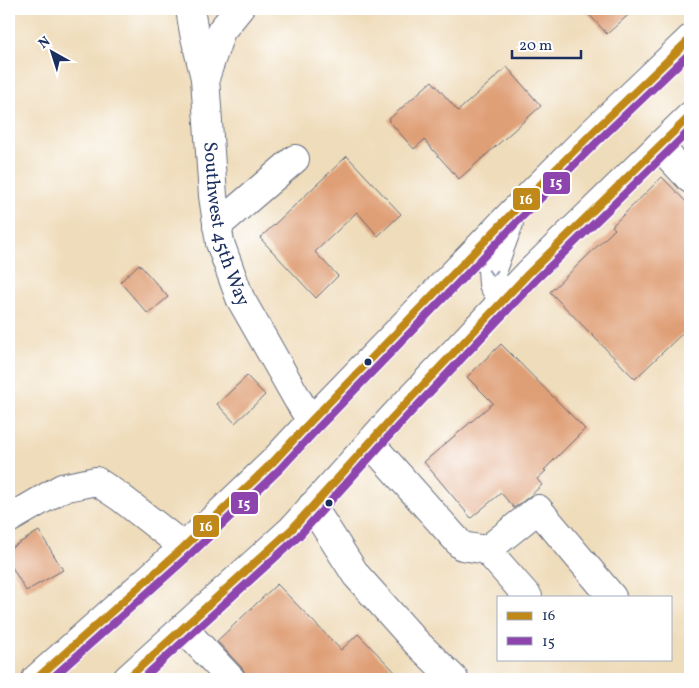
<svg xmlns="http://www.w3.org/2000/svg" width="699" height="688" font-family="Vollkorn,serif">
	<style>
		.building { fill: #df9f76 }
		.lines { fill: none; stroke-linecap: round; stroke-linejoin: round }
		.minor-casing { stroke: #656c7e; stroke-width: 30 }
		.major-casing { stroke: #656c7e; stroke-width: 30 }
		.minor { stroke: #fff; stroke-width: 28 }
		.major { stroke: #fff; stroke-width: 28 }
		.bus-1-casing { stroke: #fff; stroke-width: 11 }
		.bus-2-casing { stroke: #fff; stroke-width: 11 }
		.bus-1 { stroke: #c08818; stroke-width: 8 }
		.bus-2 { stroke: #8e44ad; stroke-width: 8 }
		.oneway { stroke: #8d97ae }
		.bus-dot { fill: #1b2f5e; stroke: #fff; stroke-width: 2 }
		.labels { text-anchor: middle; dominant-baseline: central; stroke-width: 4; stroke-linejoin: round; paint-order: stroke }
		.street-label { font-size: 19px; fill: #1b2f5e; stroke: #fff }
		.line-badge { stroke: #fff; stroke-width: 2 }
		.badge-label { font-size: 14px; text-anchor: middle; font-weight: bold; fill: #fff }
	</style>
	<rect width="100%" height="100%" fill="#fff"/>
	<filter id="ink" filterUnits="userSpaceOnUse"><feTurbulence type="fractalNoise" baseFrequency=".02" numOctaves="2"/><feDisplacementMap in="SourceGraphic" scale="10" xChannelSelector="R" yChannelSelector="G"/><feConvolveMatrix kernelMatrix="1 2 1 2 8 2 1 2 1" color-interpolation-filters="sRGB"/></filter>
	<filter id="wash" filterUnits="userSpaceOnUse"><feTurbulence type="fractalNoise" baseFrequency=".0096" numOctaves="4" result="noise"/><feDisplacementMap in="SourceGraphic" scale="20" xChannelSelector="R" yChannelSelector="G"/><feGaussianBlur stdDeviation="1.12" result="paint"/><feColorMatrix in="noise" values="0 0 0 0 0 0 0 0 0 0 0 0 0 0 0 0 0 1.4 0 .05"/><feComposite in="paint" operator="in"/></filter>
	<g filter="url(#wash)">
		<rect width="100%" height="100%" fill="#efdcba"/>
		<g id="blocks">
			<g class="building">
				<polygon points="584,9 635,9 607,34"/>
				<polygon points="507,67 541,106 459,179 424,140 414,149 388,120 432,81 458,111"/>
				<polygon points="347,156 401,214 378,236 357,212 315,252 338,276 316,298 260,238"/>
				<polygon points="662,177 690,206 690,326 635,379 550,292 615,229 612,226"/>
				<polygon points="139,264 168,297 148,314 120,282"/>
				<polygon points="501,344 585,429 544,470 546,471 537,479 542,485 530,496 514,508 501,493 471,518 424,462 493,403 467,377"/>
				<polygon points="247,376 265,395 235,423 217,404"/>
				<polygon points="39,531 63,570 26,591 9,562 9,549"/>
				<polygon points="277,584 341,650 358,634 402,679 246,679 246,675 242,668 217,641"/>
			</g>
		</g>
	</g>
	<g filter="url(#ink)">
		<use href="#blocks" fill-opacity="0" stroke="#656c7e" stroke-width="1"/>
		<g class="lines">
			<g class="minor-casing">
				<g id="minor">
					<path id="s1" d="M 190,9 L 194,33 L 205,78 L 213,196 L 220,243 L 240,298 L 298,400 L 311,421"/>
					<polyline points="205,78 221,31 239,9"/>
					<polyline points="659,146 690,179"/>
					<polyline points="217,226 295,159"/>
					<polyline points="370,443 462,546 487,550 528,597"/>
					<polyline points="312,506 356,575 416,642 454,679"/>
					<polyline points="9,519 62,488 96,481 120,497 184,547"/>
					<polyline points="487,550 538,509 612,597"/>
					<polyline points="183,628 231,679"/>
				</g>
			</g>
			<g class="major-casing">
				<g id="major">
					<polyline points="503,300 493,284 492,269 509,223"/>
					<polyline points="36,679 184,547 273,462 311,421 513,212 592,133 690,39"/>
					<polyline points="127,679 292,529 392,418 528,274 690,116"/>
				</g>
			</g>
			<use href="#minor" class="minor"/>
			<use href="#major" class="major"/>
			<g class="bus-1-casing">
				<g id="bus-1">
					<polyline points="36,679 184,547 273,462 311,421 513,212 592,133 690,39"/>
					<polyline points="127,679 292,529 392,418 528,274 690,116"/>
				</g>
			</g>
			<g class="bus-2-casing">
				<g id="bus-2">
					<polyline points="51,679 191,554 280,469 318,428 520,219 599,140 690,53"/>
					<polyline points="142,679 299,536 399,425 535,281 690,130"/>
				</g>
			</g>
			<use href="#bus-1" class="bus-1"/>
			<use href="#bus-2" class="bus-2"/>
		</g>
		<defs><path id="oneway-chevron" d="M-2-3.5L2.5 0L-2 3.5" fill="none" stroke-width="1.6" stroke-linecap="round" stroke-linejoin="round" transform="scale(1.25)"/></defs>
		<use class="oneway" href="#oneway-chevron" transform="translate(493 273) rotate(93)"/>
	</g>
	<g class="bus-dot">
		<circle cx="368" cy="362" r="4.5"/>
		<circle cx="329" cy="503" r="4.5"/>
	</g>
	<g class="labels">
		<g class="street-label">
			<text stroke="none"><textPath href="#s1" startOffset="219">Southwest 45th Way</textPath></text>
		</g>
	</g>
	<g class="line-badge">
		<rect x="542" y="171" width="29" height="24" rx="5" fill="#8e44ad"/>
		<rect x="512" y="187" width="29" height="24" rx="5" fill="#c08818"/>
		<rect x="230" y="491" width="29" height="24" rx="5" fill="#8e44ad"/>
		<rect x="192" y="514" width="28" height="24" rx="5" fill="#c08818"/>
	</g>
	<g class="badge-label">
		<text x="556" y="187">15</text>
		<text x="526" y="204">16</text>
		<text x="244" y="508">15</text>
		<text x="206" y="531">16</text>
	</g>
	<rect width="699" height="688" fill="none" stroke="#fff" stroke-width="30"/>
	<rect x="497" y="596" width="175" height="65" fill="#ffffff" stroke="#a4acbf"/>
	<rect x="507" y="612" width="25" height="8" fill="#c08818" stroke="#a4acbf"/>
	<text x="542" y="620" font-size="15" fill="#1b2f5e">16</text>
	<rect x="507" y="637" width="25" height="8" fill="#8e44ad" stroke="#a4acbf"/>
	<text x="542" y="646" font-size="15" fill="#1b2f5e">15</text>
	<g transform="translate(52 52) rotate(321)" stroke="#ffffff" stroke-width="4" paint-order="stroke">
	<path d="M0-4L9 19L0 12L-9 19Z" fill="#1b2f5e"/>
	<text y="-8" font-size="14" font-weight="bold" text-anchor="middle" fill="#1b2f5e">N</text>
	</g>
	<path d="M512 50v8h69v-8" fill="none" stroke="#1b2f5e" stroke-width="2.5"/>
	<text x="519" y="50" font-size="15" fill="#1b2f5e" stroke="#ffffff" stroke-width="4" paint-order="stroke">20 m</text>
</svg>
